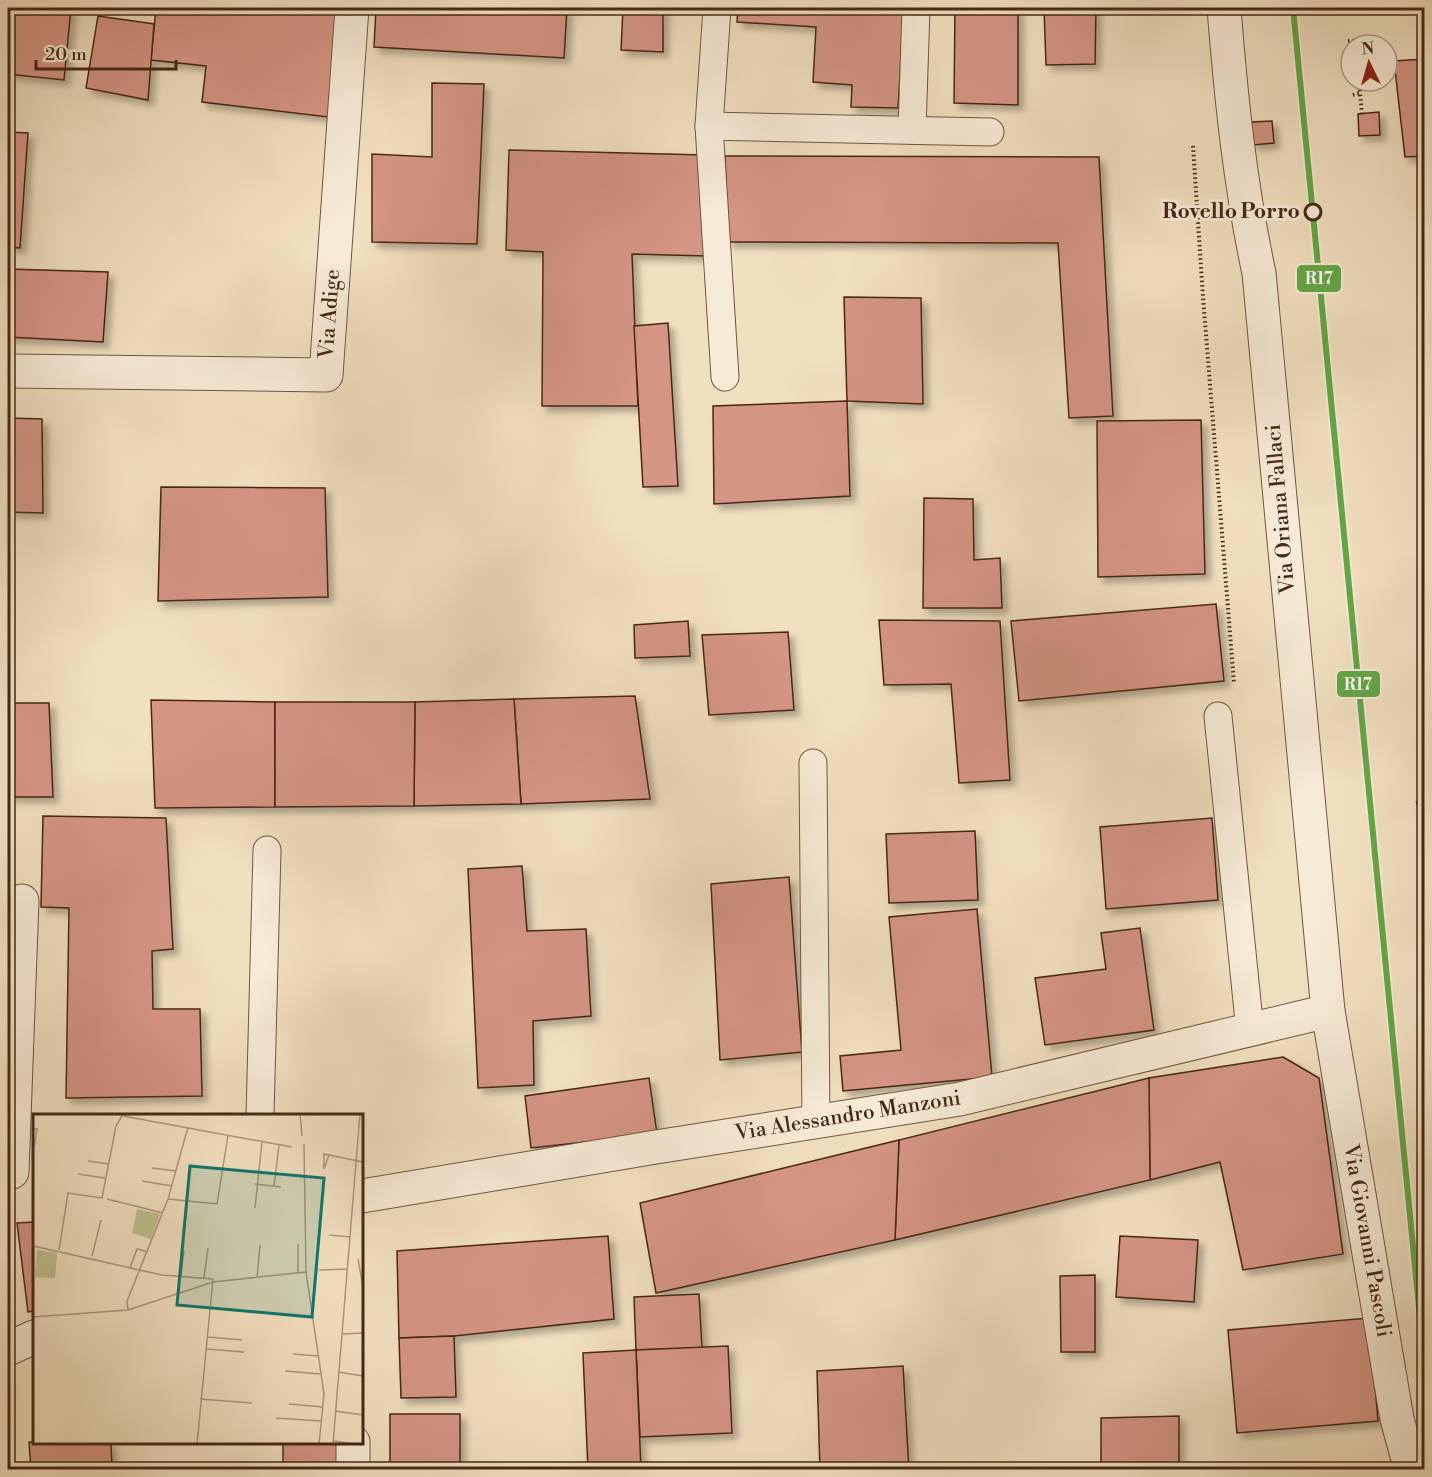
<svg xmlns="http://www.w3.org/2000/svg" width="1432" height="1477" font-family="'Libre Bodoni',serif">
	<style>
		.building { fill: #d49584; stroke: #462816; stroke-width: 1.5; filter: url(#shadow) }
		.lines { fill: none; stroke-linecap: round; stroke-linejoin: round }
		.service-casing { stroke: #715640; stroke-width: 29 }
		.minor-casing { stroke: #715640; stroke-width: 35 }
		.path { stroke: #462816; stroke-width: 4; stroke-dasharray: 1.5 3; stroke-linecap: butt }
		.service { stroke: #f6ebd6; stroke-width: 27 }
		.minor { stroke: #f6ebd6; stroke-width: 33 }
		.rail-1-casing { stroke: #f6ebd6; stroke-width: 10 }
		.rail-1 { stroke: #64a748; stroke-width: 6 }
		.stop-dot { fill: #f6ebd6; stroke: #462816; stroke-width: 3 }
		.labels { text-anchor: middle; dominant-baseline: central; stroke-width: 6; stroke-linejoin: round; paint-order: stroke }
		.stop-label { font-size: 21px; font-weight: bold; fill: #462816; stroke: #f6ebd6; text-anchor: end }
		.street-label { font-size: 21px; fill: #462816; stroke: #f6ebd6 }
		.inset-road { fill: none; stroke: #ad967c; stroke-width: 1.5 }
		.view { fill: #0f766e; fill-opacity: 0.15; stroke: #0f766e; stroke-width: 3 }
		.inset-edge { fill: none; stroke: #462816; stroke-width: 3 }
		.line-badge { stroke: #f6ebd6; stroke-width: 2 }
		.badge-label { font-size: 16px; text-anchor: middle; font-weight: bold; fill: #fff }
	</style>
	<defs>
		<filter id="shadow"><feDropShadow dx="5.5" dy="5.5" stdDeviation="3" flood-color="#0004"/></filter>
	</defs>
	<rect width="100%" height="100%" fill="#f1e0c0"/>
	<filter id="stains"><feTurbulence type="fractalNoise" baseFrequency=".00333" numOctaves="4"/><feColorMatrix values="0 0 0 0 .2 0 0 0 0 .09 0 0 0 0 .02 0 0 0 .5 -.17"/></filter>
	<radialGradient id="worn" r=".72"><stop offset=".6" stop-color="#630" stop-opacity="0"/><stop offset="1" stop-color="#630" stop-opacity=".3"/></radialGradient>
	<g class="building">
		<polygon points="8,8 71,8 64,80 8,74"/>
		<polygon points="156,8 341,8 328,117 202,102 206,66 151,60"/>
		<polygon points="376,8 567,8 564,58 374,47"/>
		<polygon points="623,8 663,8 663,52 621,50"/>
		<polygon points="738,8 904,8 898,108 851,107 852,85 813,82 816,27 737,22"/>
		<polygon points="955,8 1018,8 1018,105 954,103"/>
		<polygon points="1044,8 1096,8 1095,64 1046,65"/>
		<polygon points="98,16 154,24 148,100 86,88"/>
		<polygon points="1424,59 1424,156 1405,157 1394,61"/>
		<polygon points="432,83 484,84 477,244 372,242 372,154 432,157"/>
		<polygon points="1379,112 1380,135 1359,136 1358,114"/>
		<polygon points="1272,121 1274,143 1253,145 1251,122"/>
		<polygon points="8,132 28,133 20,248 8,247"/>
		<polygon points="509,150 703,155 706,256 632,254 638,406 542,406 543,252 506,250"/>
		<polygon points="725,156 1099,157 1113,416 1069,418 1058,243 728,242"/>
		<polygon points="8,269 108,272 103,342 8,337"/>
		<polygon points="844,297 921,298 923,404 847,401"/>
		<polygon points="668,323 678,486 643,487 634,326"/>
		<polygon points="847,401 850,496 714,504 713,406"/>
		<polygon points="8,418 42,419 43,513 8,512"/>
		<polygon points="1201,420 1205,574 1098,577 1097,421"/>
		<polygon points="161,487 325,488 328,597 158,601"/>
		<polygon points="924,498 973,499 974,560 1000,558 1002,608 923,608"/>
		<polygon points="1216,604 1224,681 1019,701 1011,621"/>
		<polygon points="879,620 1000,621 1010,780 959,783 951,684 884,685"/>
		<polygon points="688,621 690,656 635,658 634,625"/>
		<polygon points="788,632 794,710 709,715 702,635"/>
		<polygon points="635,696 650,799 521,804 514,699"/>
		<polygon points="514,699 521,804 414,806 415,702"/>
		<polygon points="151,700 275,702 275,807 155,808"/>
		<polygon points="275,702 415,702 414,806 275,807"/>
		<polygon points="8,703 49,703 53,797 8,797"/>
		<polygon points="43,816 166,818 173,949 152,951 153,1009 200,1009 202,1096 66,1098 69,908 41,907"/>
		<polygon points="1212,818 1218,900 1106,909 1100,827"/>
		<polygon points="975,831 978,900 889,903 886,834"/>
		<polygon points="522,866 527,931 586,929 591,1016 533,1021 534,1085 478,1088 468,869"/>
		<polygon points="789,877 802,1052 720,1060 711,884"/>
		<polygon points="977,909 992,1077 843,1091 840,1056 901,1050 889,917"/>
		<polygon points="1140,928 1154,1030 1045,1045 1035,978 1106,969 1101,933"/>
		<polygon points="1283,1057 1319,1078 1343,1254 1243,1270 1220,1162 1150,1180 1149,1078"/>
		<polygon points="649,1078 657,1134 531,1148 525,1096"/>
		<polygon points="1149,1078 1150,1180 895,1240 899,1140"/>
		<polygon points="899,1140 895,1240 656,1293 640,1203"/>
		<polygon points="34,1222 34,1311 28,1312 17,1223"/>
		<polygon points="608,1236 614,1319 454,1336 399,1338 397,1251"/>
		<polygon points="1120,1236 1198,1240 1194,1302 1116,1297"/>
		<polygon points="1095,1275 1095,1352 1061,1352 1060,1276"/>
		<polygon points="699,1294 702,1348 636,1350 634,1297"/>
		<polygon points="1369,1318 1378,1421 1237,1433 1228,1330"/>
		<polygon points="454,1336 456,1397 401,1398 399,1338"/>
		<polygon points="728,1346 732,1433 640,1437 636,1350"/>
		<polygon points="636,1350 641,1470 588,1470 583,1353"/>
		<polygon points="903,1366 909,1470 820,1470 817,1371"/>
		<rect x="390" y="1414" width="70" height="56"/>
		<polygon points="1179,1416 1179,1470 1101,1470 1101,1418"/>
		<polygon points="29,1442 111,1442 112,1470 31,1470"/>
		<rect x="283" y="1442" width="55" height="28"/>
	</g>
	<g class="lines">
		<g class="service-casing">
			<g id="service">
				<polyline points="717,8 709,126 725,377"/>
				<polyline points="709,126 990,132"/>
				<polyline points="912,130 916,8"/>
				<polyline points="1218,716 1250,1031"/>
				<polyline points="813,763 816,1122"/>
				<polyline points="260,1116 267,850"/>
			</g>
		</g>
		<g class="minor-casing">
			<g id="minor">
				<path d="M 1224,8 C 1231,97 1240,185 1259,273 L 1328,1011 L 1397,1419 L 1411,1470"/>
				<polyline points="8,371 326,375 352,8"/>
				<polyline points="12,1172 22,901"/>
				<polyline points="362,1196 656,1147 960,1099 1328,1011"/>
				<polyline points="8,1349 34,1337"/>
				<polyline points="353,1470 353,1442"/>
			</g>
		</g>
		<g class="path">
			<polyline points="1348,41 1361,40 1361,45"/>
			<polyline points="1359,81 1360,93"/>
			<polyline points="1365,81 1365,89"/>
			<polyline points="1353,95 1360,93 1362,114"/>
			<polyline points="1193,146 1203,297 1234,683"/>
			<polyline points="1416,803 1424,802"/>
			<polyline points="1423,850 1424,863"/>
		</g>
		<use href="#service" class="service"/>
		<use href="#minor" class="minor"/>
		<g class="rail-1-casing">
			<polyline id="rail-1" points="1293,8 1424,1360"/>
		</g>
		<use href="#rail-1" class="rail-1"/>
	</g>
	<circle class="stop-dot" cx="1313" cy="212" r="8"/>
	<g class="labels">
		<g class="stop-label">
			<text x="1300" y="212">Rovello Porro</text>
		</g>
		<g class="street-label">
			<text transform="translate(330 314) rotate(-86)">Via Adige</text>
			<text transform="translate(1281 509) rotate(-95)">Via Oriana Fallaci</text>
			<text transform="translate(848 1116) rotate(-9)">Via Alessandro Manzoni</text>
			<text transform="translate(1367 1241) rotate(80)">Via Giovanni Pascoli</text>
		</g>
	</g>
	<g transform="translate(33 1114)">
		<rect width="330" height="330" fill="#f1e0c0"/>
		<path d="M 104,95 L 127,100 L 118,125 L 99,119 ZM 4,136 L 24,139 L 22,164 L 2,163 Z" fill="#bfc18f"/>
		<path class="inset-road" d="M 267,0 L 269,22M 90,2 L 259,33M 0,15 L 4,15 L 1,34M 271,30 L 273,158 L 291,280 L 286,330M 296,41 L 291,55 L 291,40 L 330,48M 55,47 L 76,50M 119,54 L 143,57M 45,60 L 72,64M 109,67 L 139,72M 222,70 L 248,73M 241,72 L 246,31M 74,85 L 130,99M 135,85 L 184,90 L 195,21M 222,94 L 229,28M 296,121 L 317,123M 265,130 L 265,159M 0,132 L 129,161 L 180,165 L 164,330M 26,136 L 35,79 L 69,84 L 83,12 L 90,0M 59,142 L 68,106M 325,145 L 330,173M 97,154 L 104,135 L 115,138M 286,156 L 314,155M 148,162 L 151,137M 171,164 L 175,134M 224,164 L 227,131M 95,196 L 94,187 L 135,85 L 155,13M 0,203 L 95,196 L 180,168 L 273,158M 309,220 L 330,219M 175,223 L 209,226M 173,235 L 211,238M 260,240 L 285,242M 252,257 L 288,260M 305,258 L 330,262M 167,285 L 219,289M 256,290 L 290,293M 302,297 L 330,301M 243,304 L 288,307M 300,327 L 324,330M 300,330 L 327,0"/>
		<path class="view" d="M 157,52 L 291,64 L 279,203 L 144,191 Z"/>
		<rect width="330" height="330" class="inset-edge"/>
	</g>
	<g class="line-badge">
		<rect x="1296" y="264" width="46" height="29" rx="6" fill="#64a748"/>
		<rect x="1336" y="670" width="45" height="28" rx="6" fill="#64a748"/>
	</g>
	<g class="badge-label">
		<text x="1319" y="284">R17</text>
		<text x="1358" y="690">R17</text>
	</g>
	<rect width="1432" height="1477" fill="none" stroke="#f1e0c0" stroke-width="30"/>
	<rect x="9" y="9" width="1414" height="1459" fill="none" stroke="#462816" stroke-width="3"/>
	<rect x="15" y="15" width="1402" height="1447" fill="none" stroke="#462816" stroke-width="1.5"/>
	<g transform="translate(1369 63) rotate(355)"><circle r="28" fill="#f6ebd6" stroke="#b09d89" stroke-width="1.5"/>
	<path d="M0-4.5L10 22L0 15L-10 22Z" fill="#8f2418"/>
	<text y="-9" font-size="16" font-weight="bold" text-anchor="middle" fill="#462816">N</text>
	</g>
	<path d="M36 60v9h140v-9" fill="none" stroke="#462816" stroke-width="3"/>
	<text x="45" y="60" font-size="18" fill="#462816" stroke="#f6ebd6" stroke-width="4.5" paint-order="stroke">20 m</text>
	<rect width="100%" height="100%" filter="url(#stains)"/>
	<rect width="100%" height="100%" fill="url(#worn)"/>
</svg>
